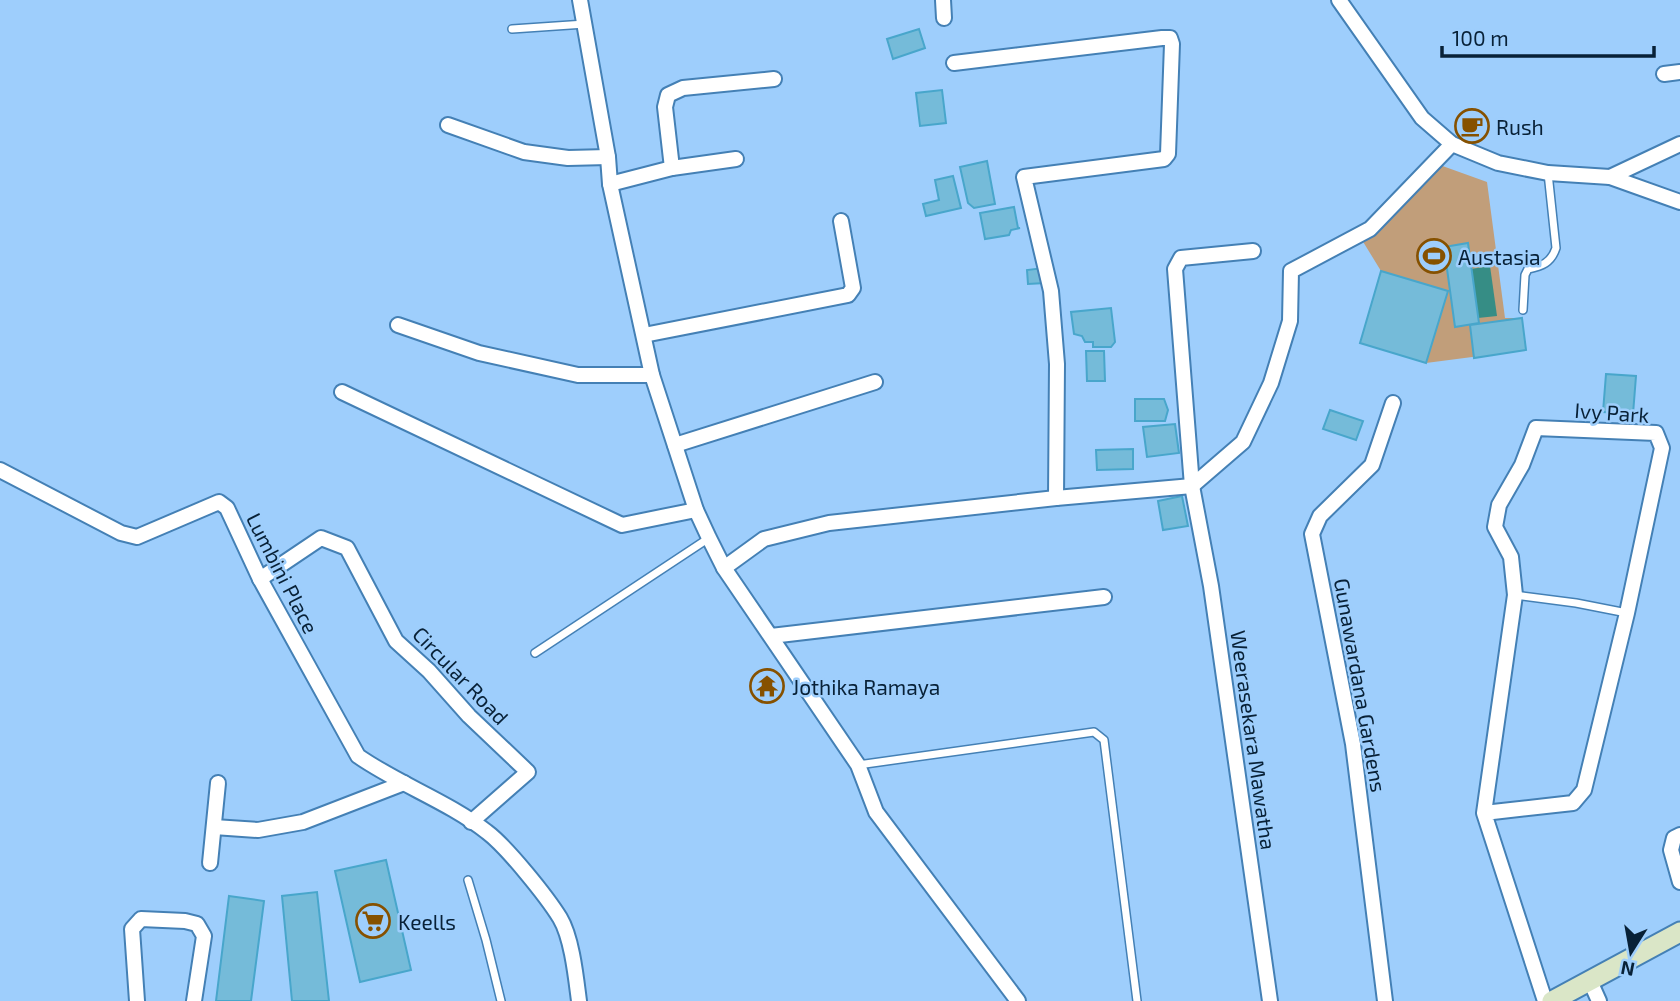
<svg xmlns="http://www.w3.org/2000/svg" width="1680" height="1001" font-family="'Exo 2',sans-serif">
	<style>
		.green { fill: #c19e7a }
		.water { fill: #368d85 }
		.building { fill: #75bbd9; stroke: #48a6cb; stroke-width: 2 }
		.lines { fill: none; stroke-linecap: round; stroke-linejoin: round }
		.lane-casing { stroke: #4480b5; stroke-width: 10 }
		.street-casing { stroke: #4480b5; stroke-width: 18 }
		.secondary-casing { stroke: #4480b5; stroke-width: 23 }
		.lane { stroke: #fff; stroke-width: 7 }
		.street { stroke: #fff; stroke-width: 14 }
		.secondary { stroke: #dae6c7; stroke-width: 19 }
		.labels { text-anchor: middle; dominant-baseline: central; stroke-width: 5; stroke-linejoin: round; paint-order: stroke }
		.poi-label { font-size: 21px; fill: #082137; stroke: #9ecefc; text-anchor: start }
		.street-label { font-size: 21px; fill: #082137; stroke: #9ecefc }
	</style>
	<rect width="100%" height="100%" fill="#9ecefc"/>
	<path class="green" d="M 1437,164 L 1487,182 L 1505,318 L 1522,318 L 1526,350 L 1426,363 L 1360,343 L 1381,271 L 1362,240 C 1390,229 1418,188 1437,164 Z"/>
	<polygon class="water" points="1490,266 1497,316 1478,318 1471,269"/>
	<g class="building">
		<polygon points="919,29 925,48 893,59 887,39"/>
		<polygon points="942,90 946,123 920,126 916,93"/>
		<polygon points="987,161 995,204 974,208 968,203 960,167"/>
		<polygon points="953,176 961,208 926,216 923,204 939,200 935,180"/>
		<polygon points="1014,207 1018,228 1020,228 1011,230 1009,235 985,239 980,213"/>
		<polygon points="1468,243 1479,323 1455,327 1444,247"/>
		<polygon points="1043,268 1045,283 1028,284 1027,270"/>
		<polygon points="1381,271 1448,291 1426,363 1360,343"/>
		<polygon points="1111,308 1115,342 1111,347 1093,347 1093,342 1085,342 1082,336 1074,334 1071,312"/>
		<polygon points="1522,318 1526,350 1474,358 1470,325"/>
		<polygon points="1086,351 1104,351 1105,381 1087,381"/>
		<polygon points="1606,374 1636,376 1633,414 1603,412"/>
		<polygon points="1135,399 1164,399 1168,410 1165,421 1135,421"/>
		<polygon points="1330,410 1363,421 1356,440 1323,429"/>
		<polygon points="1175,424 1179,453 1147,457 1143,427"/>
		<polygon points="1133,449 1133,469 1097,470 1096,450"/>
		<polygon points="1182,496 1188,526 1163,530 1158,501"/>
		<polygon points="386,860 411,970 360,982 335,871"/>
		<polygon points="317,892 329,1001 292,1001 282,896"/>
		<polygon points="229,896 264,901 251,1001 216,1001"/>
	</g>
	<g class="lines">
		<g class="lane-casing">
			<g id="lane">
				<polyline points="512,29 585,24"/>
				<path d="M 1523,310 L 1525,275 L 1528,269 C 1542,266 1551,263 1556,248 L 1548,173"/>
				<polyline points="1515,595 1576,603 1627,613"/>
				<polyline points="535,653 709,538"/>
				<polyline points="858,765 1094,732 1104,740 1137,1001"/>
				<polyline points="468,880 486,940 501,1001"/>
			</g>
		</g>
		<g class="street-casing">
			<g id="street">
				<polyline points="580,0 608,157 610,184 652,375 696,510 709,538 724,568 858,765 876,812 1018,1001"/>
				<polyline points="943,0 944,18"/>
				<polyline points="1339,0 1422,118 1452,144 1498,163 1548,173 1610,177 1680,202"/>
				<polyline points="954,63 1162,38 1170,38 1172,44 1168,154 1164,159 1024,177 1051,291 1057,364 1056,498"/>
				<polyline points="1664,74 1680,72"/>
				<polyline points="448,125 524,152 568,158 608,157"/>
				<polyline points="672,168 665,107 668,95 683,88 774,79"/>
				<polyline points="1610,177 1680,144"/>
				<polyline points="610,184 672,168 736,159"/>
				<polyline points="1253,251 1181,258 1175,269 1192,486 1211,586 1270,1001"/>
				<polyline points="398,325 479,353 578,375 652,375"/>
				<polyline points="644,335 848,295 853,288 841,221"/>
				<polyline points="342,392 622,525 696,510"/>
				<polyline points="675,445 875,382"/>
				<path d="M 0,470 L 121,533 L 137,537 L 219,502 L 227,508 L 260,579 L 358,756 C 398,784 449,802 487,832 C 507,847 547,897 560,918 C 572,938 576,978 579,1001"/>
				<polyline points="724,568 764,539 829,523 1056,498 1192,486 1243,442 1271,383 1290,321 1291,271 1370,229 1452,144"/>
				<polyline points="260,579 321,538 347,548 396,641 429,671 469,716 528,772 471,822"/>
				<polyline points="771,636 1104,597"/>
				<polyline points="1484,813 1573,803 1584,790 1627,613 1662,448 1656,433 1536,428 1522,465 1499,505 1495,527 1511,557 1515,595 1484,813 1545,1001"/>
				<polyline points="214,827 258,830 303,822 404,783"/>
				<polyline points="1680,835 1674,838 1671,850 1680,882"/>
				<polyline points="210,863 218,783"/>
				<polyline points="1590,981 1599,1001"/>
				<polyline points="137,1001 132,929 141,919 185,921 197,924 204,936 194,1001"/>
				<polyline points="1385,1001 1353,744 1312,534 1320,516 1372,465 1393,403"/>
			</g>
		</g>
		<g class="secondary-casing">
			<polyline id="secondary" points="1552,1001 1680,932"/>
		</g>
		<use href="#lane" class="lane"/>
		<use href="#street" class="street"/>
		<use href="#secondary" class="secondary"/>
	</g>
	<defs>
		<g id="cafe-ring" transform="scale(1.75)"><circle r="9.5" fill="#9ecefc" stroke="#865100" stroke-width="1.5"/><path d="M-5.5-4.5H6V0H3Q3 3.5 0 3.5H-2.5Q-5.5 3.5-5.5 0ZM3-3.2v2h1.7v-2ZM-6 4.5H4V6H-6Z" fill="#865100"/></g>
		<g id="stadium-ring" transform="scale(1.75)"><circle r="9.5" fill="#9ecefc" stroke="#865100" stroke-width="1.5"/><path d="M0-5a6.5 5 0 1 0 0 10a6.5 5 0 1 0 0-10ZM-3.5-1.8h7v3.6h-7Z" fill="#865100"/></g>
		<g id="temple-ring" transform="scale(1.75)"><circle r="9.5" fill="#9ecefc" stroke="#865100" stroke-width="1.5"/><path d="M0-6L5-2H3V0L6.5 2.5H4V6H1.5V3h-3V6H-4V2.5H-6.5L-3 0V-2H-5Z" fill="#865100"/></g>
		<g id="supermarket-ring" transform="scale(1.75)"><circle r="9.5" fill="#9ecefc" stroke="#865100" stroke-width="1.5"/><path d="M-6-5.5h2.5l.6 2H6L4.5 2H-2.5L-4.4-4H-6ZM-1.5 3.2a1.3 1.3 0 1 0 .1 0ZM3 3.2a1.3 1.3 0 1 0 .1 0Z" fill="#865100"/></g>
	</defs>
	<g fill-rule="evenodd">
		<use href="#cafe-ring" x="1472" y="126"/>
		<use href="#stadium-ring" x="1434" y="256"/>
		<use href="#temple-ring" x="767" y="686"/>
		<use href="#supermarket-ring" x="373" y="921"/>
	</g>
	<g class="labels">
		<g class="poi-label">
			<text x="1496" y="126">Rush</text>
			<text x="1458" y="256">Austasia</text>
			<text x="792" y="686">Jothika Ramaya</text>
			<text x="398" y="921">Keells</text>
		</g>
		<g class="street-label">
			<text transform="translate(1612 412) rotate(4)">Ivy Park</text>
			<text transform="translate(283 573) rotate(63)">Lumbini Place</text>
			<text transform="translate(461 675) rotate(46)">Circular Road</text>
			<text transform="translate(1361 685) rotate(80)">Gunawardana Gardens</text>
			<text transform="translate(1254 740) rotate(82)">Weerasekara Mawatha</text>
		</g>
	</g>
	<g transform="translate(1631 952) rotate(191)" stroke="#9ecefc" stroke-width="5" paint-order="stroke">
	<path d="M0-5L12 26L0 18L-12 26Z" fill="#082137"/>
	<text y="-10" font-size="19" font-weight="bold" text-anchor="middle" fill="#082137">N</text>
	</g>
	<path d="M1442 46v10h212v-10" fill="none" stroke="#082137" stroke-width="3.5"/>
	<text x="1452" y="46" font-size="21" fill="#082137" stroke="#9ecefc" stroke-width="5" paint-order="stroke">100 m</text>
</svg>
